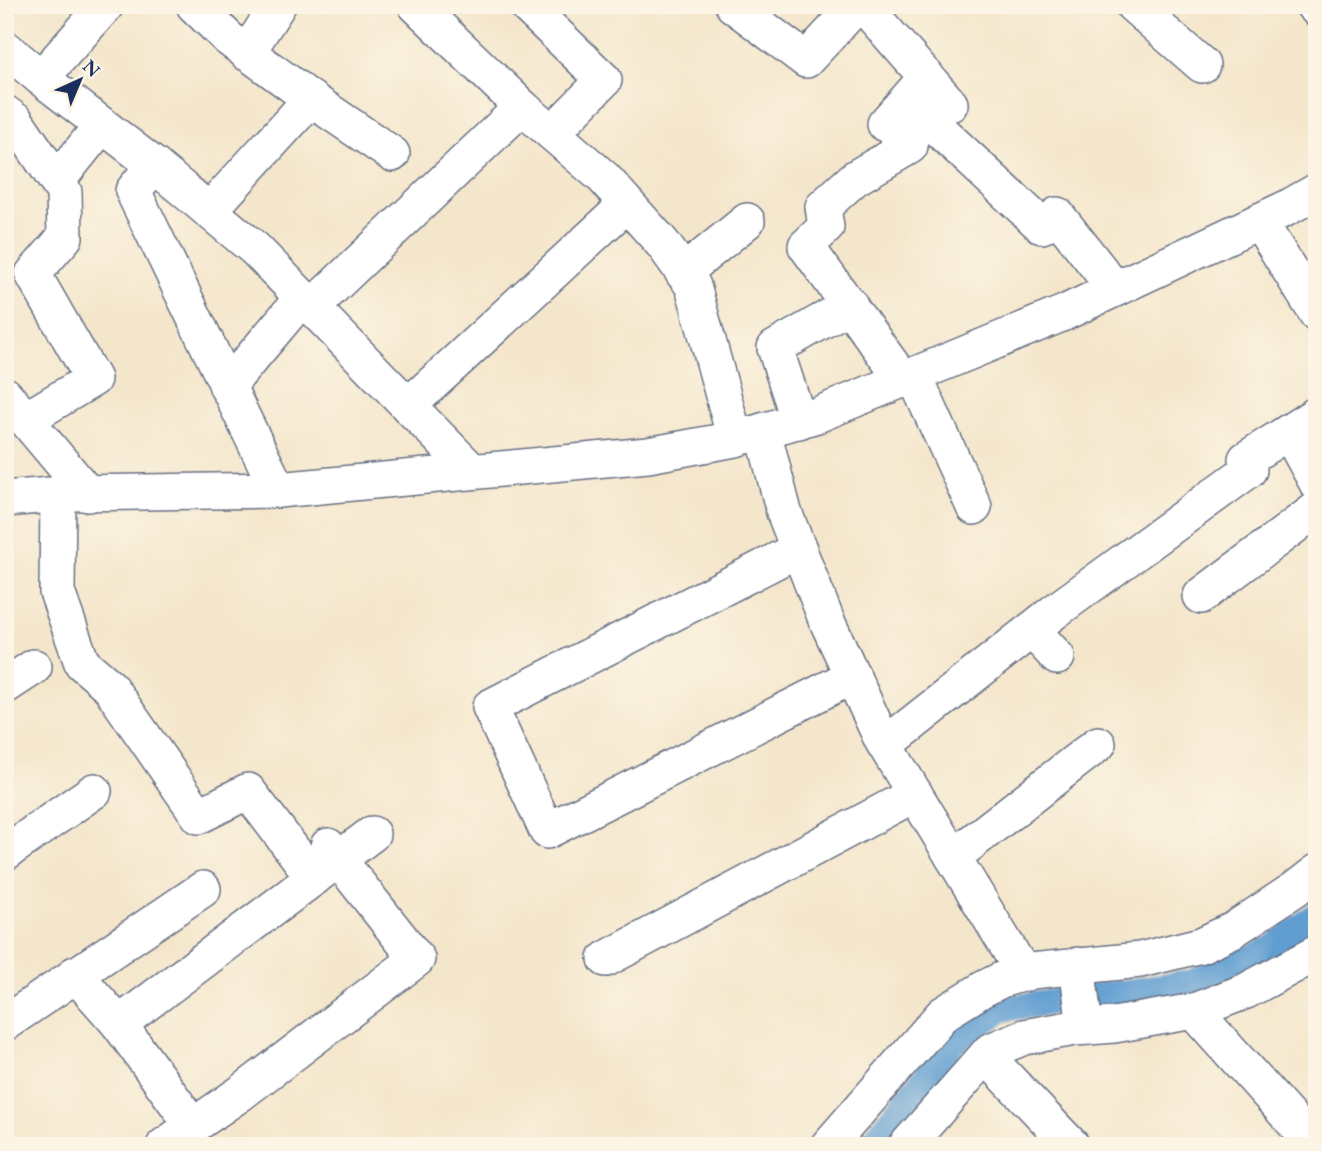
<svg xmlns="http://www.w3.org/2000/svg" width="1322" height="1151" font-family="'EB Garamond',serif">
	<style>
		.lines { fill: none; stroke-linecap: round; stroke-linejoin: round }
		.canal { stroke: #619ed2; stroke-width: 26 }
		.minor-casing { stroke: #676f84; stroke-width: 38 }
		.minor { stroke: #fff; stroke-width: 35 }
	</style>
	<rect width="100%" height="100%" fill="#fcf5e5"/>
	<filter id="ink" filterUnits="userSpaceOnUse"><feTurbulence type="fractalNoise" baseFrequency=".0143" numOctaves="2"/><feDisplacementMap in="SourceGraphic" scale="14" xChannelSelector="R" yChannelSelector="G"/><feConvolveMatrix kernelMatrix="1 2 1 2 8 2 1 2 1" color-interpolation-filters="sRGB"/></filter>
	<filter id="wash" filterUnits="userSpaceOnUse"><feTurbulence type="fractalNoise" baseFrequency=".00686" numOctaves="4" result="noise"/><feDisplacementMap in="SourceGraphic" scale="28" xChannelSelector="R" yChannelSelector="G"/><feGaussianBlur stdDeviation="1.57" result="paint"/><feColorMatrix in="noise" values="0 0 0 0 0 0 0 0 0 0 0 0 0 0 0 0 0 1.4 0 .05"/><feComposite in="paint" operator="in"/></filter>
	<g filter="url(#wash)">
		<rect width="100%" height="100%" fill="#f4e6cb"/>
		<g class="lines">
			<polyline class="canal" points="869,1146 954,1042 1003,1009 1190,983 1272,948 1317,914"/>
		</g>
	</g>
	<g filter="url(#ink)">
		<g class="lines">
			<g class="minor-casing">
				<g id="minor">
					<polyline points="194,5 229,39 311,99 392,154"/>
					<polyline points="416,5 522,107 604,178 663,244 693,286 735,439"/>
					<polyline points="526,5 604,80 552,133"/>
					<polyline points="733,5 806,60 857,5"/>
					<polyline points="863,5 950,104"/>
					<polyline points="1133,5 1202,65"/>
					<polyline points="1313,5 1317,9"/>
					<polyline points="5,48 41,78 154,165 255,249 472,471"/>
					<polyline points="247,53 278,5"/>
					<polyline points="41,78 106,5"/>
					<polyline points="907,100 1042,226 1057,215 1115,289"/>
					<polyline points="5,113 16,121 64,192 65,237 33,274 93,379 26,419"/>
					<polyline points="154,165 133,191 278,490"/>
					<polyline points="57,181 102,125"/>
					<polyline points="209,211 311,99"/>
					<polyline points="1259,221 1317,314"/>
					<polyline points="683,273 747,221"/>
					<polyline points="312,307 522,107"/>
					<polyline points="914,375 974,507"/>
					<polyline points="903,380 806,246 826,227 823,207 855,178 910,146 890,126 885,124 927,77"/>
					<polyline points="227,387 302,298"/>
					<polyline points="5,395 88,494"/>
					<polyline points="408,406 627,204"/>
					<polyline points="799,421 775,348 850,305"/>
					<polyline points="763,431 784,512 826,619 882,740 1024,974"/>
					<polyline points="1289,432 1317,483"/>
					<polyline points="58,496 57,592 82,663 109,686 199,816 248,791 314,878"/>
					<polyline points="5,499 73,493 278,490 648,455 735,439 817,415 1064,313 1287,208 1317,191"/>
					<polyline points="799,549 490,707 547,831 853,676"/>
					<polyline points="1201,596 1317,509"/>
					<polyline points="1032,630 1057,657"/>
					<polyline points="5,686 34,667"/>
					<polyline points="885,745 1054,612 1249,470 1246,459 1317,414"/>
					<polyline points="5,853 94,791"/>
					<polyline points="953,857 1098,744"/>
					<polyline points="606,959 915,794"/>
					<polyline points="1077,965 1085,1027"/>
					<polyline points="75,974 119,1024 193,1126"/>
					<polyline points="1194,1011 1315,1146"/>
					<polyline points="5,1023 203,889"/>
					<polyline points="119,1024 372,834"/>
					<polyline points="986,1056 1072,1146"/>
					<polyline points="164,1146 241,1093 417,959 328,846"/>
					<polyline points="828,1146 943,1014 983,989 1001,980 1031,971 1140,960 1201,945 1233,930 1295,889 1317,872"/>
					<polyline points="906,1146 990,1051 1024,1037 1075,1028 1114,1025 1194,1011 1246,991 1317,953"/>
				</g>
			</g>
			<use href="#minor" class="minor"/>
		</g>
	</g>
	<rect width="1322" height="1151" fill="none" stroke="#fcf5e5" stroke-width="28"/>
	<g transform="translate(80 80) rotate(44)" stroke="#fcf5e5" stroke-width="5" paint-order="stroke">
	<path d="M0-5L12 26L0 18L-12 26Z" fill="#1b2f5e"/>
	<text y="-10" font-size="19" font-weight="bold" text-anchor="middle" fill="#1b2f5e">N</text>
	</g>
</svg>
